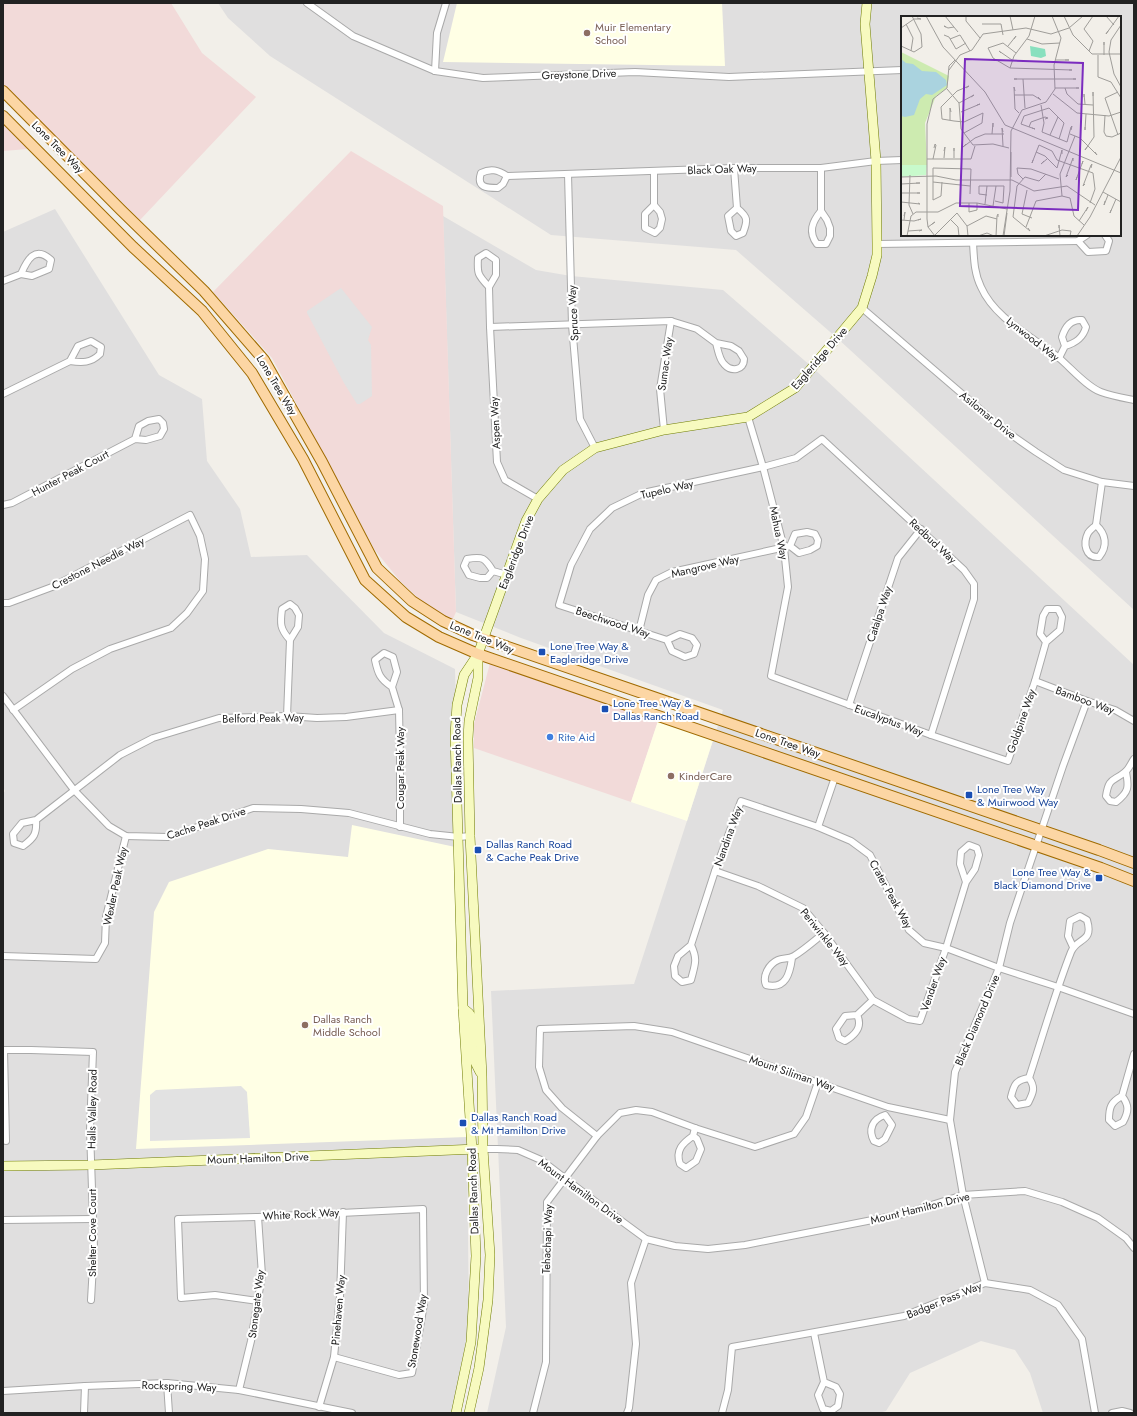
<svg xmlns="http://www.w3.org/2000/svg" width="1137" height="1416" font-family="Jost,sans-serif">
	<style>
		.residential { fill: #e0dfdf; fill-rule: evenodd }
		.commercial { fill: #f2dad9 }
		.education { fill: #ffffe5 }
		.parking { fill: #e2e2e2 }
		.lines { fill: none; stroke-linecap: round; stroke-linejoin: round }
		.street-casing { stroke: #a9a9a9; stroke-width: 8 }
		.secondary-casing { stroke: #707d05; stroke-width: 10 }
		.primary-casing { stroke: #a06b00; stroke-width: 12 }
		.street { stroke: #fff; stroke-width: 6 }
		.secondary { stroke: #f7fabf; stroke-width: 9 }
		.primary { stroke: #fcd6a4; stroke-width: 10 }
		.education-dot { fill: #8d6e63; stroke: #fff; stroke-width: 1.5 }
		.transit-dot { fill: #1a4fb4; stroke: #fff; stroke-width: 1.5 }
		.shop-dot { fill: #3f7fe0; stroke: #fff; stroke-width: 1.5 }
		.labels { text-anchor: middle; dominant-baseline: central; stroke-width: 4; stroke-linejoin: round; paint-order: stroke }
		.education-label { font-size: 11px; fill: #785e54; stroke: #fff; text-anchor: start }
		.street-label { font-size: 11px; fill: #222; stroke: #fff }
		.transit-label { font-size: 11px; fill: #164399; stroke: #fff; text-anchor: start }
		.shop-label { font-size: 11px; fill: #366cbe; stroke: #fff; text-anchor: start }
		.inset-road { fill: none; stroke: #9f9d99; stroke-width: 1 }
		.view { fill: #7b2cbf; fill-opacity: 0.15; stroke: #7b2cbf; stroke-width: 2 }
		.inset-edge { fill: none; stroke: #222; stroke-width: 2 }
	</style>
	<rect width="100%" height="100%" fill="#f2efe9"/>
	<g class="residential">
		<path d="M 218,3 L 1134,3 L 1134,610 L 837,338 L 736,250 L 551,235 L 270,56 L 228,18 ZM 902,17 L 1120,17 L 1120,235 L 902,235 Z"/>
		<polygon points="55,209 159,375 202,399 207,461 240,509 251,557 307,555 384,633 455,669 467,1137 469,1326 452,1413 3,1413 3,794 5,791 3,787 3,232"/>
		<polygon points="443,216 536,270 571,276 723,290 812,367 1134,665 1134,1413 1043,1413 1030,1373 1015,1350 981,1341 910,1373 886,1411 879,1413 487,1413 506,1327 491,991 634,984 723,710 521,638 456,612"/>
	</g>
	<g class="commercial">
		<polygon points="3,3 171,3 202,53 256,97 140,220 3,84"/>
		<polygon points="3,124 28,149 3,151"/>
		<polygon points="351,151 443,206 456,612 452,621 420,600 400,581 374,549 272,358 213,292"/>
		<polygon points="490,663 658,721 631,802 474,748 474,724"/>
	</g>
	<g class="education">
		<polygon points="457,3 722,3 725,66 443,62"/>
		<polygon points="658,721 713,740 687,821 631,802"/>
		<polygon points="352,825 460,848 467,1137 136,1149 154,912 169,882 268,849 348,857"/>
	</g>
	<g class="parking">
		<polygon points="341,288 372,327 368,340 371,345 372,396 360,404 357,404 344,383 307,313 307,311"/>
		<polygon points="241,1086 247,1092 250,1138 150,1141 150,1095 156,1090"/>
	</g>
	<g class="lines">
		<g class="street-casing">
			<g id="street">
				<polyline points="307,3 353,36 435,71 483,78 635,72 729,77 902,70"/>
				<polyline points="435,71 437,33 446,3"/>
				<path d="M 734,168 L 737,208 C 748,217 748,220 743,233 L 736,236 L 731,231 L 728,216 L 737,208"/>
				<path d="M 821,168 L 821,211 L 827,220 L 830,228 L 830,236 L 826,244 L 817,244 C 808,232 812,222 821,211"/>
				<polyline points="654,171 654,205 660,212 662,219 660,228 655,233 645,228 645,214 654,205"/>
				<polyline points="568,174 572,325 580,419 595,448"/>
				<path d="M 507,176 L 503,184 L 498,188 C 487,188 476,188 481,173 C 491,168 498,170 507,176 L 734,168 L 821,168 L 876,161 L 902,160"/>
				<polyline points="1078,241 1088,252 1106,251 1109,241 1105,235"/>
				<path d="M 973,243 C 974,258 974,273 981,287 C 995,319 1033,337 1059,358 C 1071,368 1087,387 1101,392 C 1112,396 1124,398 1134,400"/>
				<polyline points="877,244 1078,241 1087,235"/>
				<path d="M 3,281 L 21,274 L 32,276 L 49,269 L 51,260 C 35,245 27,260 21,274"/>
				<path d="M 489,287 C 478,275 477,274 478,258 L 486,253 L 496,260 L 496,275 L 489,287 L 490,327 L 497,462 L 505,480 L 538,499"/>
				<polyline points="862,308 1003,429 1036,452 1064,470 1102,482 1134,486"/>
				<path d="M 490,327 L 671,321 L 697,329 L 716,343 L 731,346 L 739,351 L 744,359 C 744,371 731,372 724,364 C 719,359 718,350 716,343"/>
				<path d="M 1059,358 L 1065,346 C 1076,343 1083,338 1086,327 L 1082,320 C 1071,319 1065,327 1062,337 L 1065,346"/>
				<path d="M 3,394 L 70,361 L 78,346 L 91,341 L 101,347 L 100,354 C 91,363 82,363 70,361"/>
				<polyline points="748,417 763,467 784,548 788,587 771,676 931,735 1008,761 1035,681 1046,642 1060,630 1062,617 1058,609 1047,609 1043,616 1040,634 1046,642"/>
				<polyline points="664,430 660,389 671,321"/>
				<polyline points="3,505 12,503 135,439 146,440 160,436 164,429 163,423 159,419 148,421 139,426 135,439"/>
				<path d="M 1096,525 C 1106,534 1108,546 1099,557 C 1085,558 1083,543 1088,533 C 1090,530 1093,528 1096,525 Z"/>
				<polyline points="1096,525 1102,482"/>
				<path d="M 493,571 L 487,578 L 480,578 L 469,575 L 464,566 L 467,559 C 483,556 485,558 493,571 L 507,575"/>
				<polyline points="3,603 9,603 52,587 190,515 200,536 205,559 203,591 187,613 171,628 110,649 72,669 13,710"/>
				<polyline points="639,631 648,595 656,580 672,572 790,546 799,553 810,550 817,546 818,540 815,534 807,532 795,534 790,546"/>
				<polyline points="667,640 672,651 685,657 694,654 697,645 692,638 680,634 667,640 559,605 571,565 590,529 612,508 643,493 763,467 796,458 822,439 964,570 974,584 974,599 931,735"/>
				<polyline points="1035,681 1087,701 1115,710 1134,721"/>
				<path d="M 392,687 C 380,679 378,674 375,660 L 384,653 L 393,657 L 397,672 L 392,687 L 399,710 L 400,757 L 400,827"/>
				<polyline points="3,696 74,790 109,826 126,836 168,837 253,808 301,809 349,813 430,834 459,837 470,836"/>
				<polyline points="849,705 898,558 921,529"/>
				<path d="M 287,716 L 290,640 L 298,627 L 299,615 L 295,608 L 290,604 L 282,609 C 280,624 280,629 290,640"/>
				<path d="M 1126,772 C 1129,787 1129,792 1116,802 L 1110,801 L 1106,796 C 1109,777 1113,782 1125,772 C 1129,769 1131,763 1134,759"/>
				<path d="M 36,820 C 37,834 34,838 23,846 L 14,843 L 13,834 L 22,823 L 36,820 L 120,755 L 153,738 L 219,718 L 287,716 L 317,718 L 346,717 L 399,710"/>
				<polyline points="818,827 835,777"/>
				<polyline points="715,871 758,886 803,908 824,933 873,1000 908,1019 920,1021 946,948 966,882 975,869 979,855 977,848 969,845 961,852 960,864 966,882"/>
				<path d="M 691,945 C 698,960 695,964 691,980 L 682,982 L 675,976 L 674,966 L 678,956 L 691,945 L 715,871 L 741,801 L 818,827 L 851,841 L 870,855 L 909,930 L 924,943 L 946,948 L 999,968 L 1058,987 L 1134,1014"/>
				<polyline points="3,956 96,959 105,943 106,917 126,836"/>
				<path d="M 792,958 C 790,973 786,990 766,985 C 762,976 769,964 778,960 C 783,958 789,959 794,956 C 804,950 814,941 824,933"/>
				<path d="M 857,1015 C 863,1027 855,1035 845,1041 L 839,1038 L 836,1029 L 845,1016 L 857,1015 L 873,1000"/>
				<polyline points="3,1050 31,1050 93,1052 90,1130 94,1248 91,1300"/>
				<polyline points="4,1050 6,1141"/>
				<path d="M 1029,1078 C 1043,1035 1055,993 1071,952 C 1077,937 1094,943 1087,920 L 1080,916 L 1070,921 L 1068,936 L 1073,947"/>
				<path d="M 1029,1078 C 1036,1088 1033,1093 1028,1103 L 1017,1105 L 1011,1097 C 1014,1084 1016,1080 1029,1078 Z"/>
				<path d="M 1122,1096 C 1129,1105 1129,1111 1123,1122 L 1115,1126 L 1109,1120 C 1109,1107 1111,1102 1122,1096 L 1134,1054"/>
				<path d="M 885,1115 L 892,1125 L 885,1139 L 879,1143 L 874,1141 C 868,1130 872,1119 885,1115 Z"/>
				<polyline points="597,1136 562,1108 546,1090 539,1067 540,1029 634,1026 672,1032 888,1107 950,1120"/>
				<path d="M 693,1136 L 697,1139 L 701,1149 L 696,1161 L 686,1168 L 680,1164 C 675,1150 683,1143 693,1136 L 695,1128"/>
				<polyline points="483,1149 497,1149 518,1150 541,1160 597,1203 646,1239 675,1246 708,1249 745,1245 903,1214 963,1195 1025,1191 1062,1202 1098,1218 1126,1238 1134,1248"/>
				<polyline points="3,1220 93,1219"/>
				<polyline points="985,1283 963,1195 950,1120 955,1072 999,968 1010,923 1063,766 1087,701"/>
				<polyline points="258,1301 215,1295 181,1298 178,1219 258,1217 423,1209 424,1304 412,1373 399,1375 334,1357"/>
				<polyline points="814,1333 824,1382 818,1395 823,1409 831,1411 838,1406 840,1394 836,1387 824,1382"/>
				<polyline points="167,1383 169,1413"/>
				<polyline points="239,1390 251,1341 262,1275 258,1217"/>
				<polyline points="3,1391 85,1386 167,1383 239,1390 352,1413"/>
				<polyline points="319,1407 334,1357 340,1296 343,1212"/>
				<polyline points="84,1413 85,1386"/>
				<polyline points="533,1413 546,1362 547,1202 597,1136 620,1113 636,1110 652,1112 695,1128 755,1147 794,1134 806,1117 818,1082"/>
				<polyline points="627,1413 629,1408 636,1344 631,1283 646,1239"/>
				<polyline points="722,1413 728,1390 732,1347 904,1316 985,1283 1030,1290 1058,1305 1082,1339 1095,1413"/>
				<polyline points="1112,1413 1122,1411 1130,1413"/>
			</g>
		</g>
		<g class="secondary-casing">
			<g id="secondary">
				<polyline points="463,1008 469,1013 471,1016 473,1058 480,1072"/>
				<polyline points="3,1166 91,1165 477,1149"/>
				<polyline points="456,1413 471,1342 476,1256 472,1150 463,1008 455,735 457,705 464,675 478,654 526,521 538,499 563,470 595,448 664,430 748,417 795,388 862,308 872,276 877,255 877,244 876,161 865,24 867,3"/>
				<polyline points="469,1413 479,1368 488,1300 490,1255 483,1149 482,1076 470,836 468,739 469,721 478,678 478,654"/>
			</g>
		</g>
		<g class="primary-casing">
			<g id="primary">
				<polyline points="3,91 121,210 204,291 264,360 322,462 377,568 412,601 443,621 473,635 1099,850 1134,863"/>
				<polyline points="3,116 133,247 202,311 252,373 303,459 365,580 406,617 439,637 478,654 1101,868 1134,881"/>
			</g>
		</g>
		<use href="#street" class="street"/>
		<use href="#secondary" class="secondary"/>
		<use href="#primary" class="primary"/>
	</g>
	<g class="education-dot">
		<circle cx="587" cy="33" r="4"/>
		<circle cx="671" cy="776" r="4"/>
		<circle cx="305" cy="1025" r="4"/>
	</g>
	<g class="transit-dot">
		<rect x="538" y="648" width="8" height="8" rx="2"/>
		<rect x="601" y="705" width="8" height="8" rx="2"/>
		<rect x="965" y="791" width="8" height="8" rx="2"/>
		<rect x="474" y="846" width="8" height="8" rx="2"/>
		<rect x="1095" y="874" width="8" height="8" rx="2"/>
		<rect x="459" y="1119" width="8" height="8" rx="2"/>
	</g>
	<circle class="shop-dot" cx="550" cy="737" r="4"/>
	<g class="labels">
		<g class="education-label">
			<text x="595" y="27">Muir Elementary<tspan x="595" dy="13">School</tspan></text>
			<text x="679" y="776">KinderCare</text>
			<text x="313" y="1019">Dallas Ranch<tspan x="313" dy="13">Middle School</tspan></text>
		</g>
		<g class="street-label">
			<text transform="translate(579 74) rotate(-2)">Greystone Drive</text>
			<text transform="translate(58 147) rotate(45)">Lone Tree Way</text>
			<text transform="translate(722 169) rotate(-2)">Black Oak Way</text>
			<text transform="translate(573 313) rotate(-93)">Spruce Way</text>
			<text transform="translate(1033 339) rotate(38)">Lynwood Way</text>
			<text transform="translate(819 358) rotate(-49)">Eagleridge Drive</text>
			<text transform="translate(665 364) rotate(-82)">Sumac Way</text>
			<text transform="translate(277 385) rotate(59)">Lone Tree Way</text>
			<text transform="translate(988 415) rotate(39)">Asilomar Drive</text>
			<text transform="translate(495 423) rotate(-93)">Aspen Way</text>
			<text transform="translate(70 473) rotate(-28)">Hunter Peak Court</text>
			<text transform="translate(667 489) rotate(-13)">Tupelo Way</text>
			<text transform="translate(779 533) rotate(78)">Mahua Way</text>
			<text transform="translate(933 541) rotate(43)">Redbud Way</text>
			<text transform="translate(516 552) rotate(-69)">Eagleridge Drive</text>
			<text transform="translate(98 563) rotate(-27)">Crestone Needle Way</text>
			<text transform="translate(705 566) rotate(-13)">Mangrove Way</text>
			<text transform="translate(879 614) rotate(-72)">Catalpa Way</text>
			<text transform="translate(613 622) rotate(18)">Beechwood Way</text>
			<text transform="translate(482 637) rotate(22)">Lone Tree Way</text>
			<text transform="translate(1085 700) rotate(20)">Bamboo Way</text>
			<text transform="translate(263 718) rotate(-1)">Belford Peak Way</text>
			<text transform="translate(889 720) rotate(20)">Eucalyptus Way</text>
			<text transform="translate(1021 721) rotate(-71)">Goldpine Way</text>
			<text transform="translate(788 743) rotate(19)">Lone Tree Way</text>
			<text transform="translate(457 760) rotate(-91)">Dallas Ranch Road</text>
			<text transform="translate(400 768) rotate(-90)">Cougar Peak Way</text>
			<text transform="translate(206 823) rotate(-18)">Cache Peak Drive</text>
			<text transform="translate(728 836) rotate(-70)">Nandina Way</text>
			<text transform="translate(115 886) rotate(-78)">Wexler Peak Way</text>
			<text transform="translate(891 894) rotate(61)">Crater Peak Way</text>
			<text transform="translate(825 937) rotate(51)">Periwinkle Way</text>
			<text transform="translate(933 984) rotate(-71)">Vender Way</text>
			<text transform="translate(977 1020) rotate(-67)">Black Diamond Drive</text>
			<text transform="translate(792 1073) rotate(19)">Mount Siliman Way</text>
			<text transform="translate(92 1109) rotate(-89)">Halls Valley Road</text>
			<text transform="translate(258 1158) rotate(-2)">Mount Hamilton Drive</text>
			<text transform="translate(473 1191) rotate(-92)">Dallas Ranch Road</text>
			<text transform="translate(581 1191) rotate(36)">Mount Hamilton Drive</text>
			<text transform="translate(920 1208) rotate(-14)">Mount Hamilton Drive</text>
			<text transform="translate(301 1214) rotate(-3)">White Rock Way</text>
			<text transform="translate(92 1233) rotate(-90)">Shelter Cove Court</text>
			<text transform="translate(547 1239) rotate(-88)">Tehachapi Way</text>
			<text transform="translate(944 1300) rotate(-22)">Badger Pass Way</text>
			<text transform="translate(256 1304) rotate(-83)">Stonegate Way</text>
			<text transform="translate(338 1310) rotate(-85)">Pinehaven Way</text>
			<text transform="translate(417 1331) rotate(-81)">Stonewood Way</text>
			<text transform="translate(179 1386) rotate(2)">Rockspring Way</text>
		</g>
		<g class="transit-label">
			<text x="550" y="646">Lone Tree Way &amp;<tspan x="550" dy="13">Eagleridge Drive</tspan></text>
			<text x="613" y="703">Lone Tree Way &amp;<tspan x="613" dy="13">Dallas Ranch Road</tspan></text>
			<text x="977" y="789">Lone Tree Way<tspan x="977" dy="13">&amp; Muirwood Way</tspan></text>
			<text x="486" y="844">Dallas Ranch Road<tspan x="486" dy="13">&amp; Cache Peak Drive</tspan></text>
			<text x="1091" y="872" text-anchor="end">Lone Tree Way &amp;<tspan x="1091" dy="13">Black Diamond Drive</tspan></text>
			<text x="471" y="1117">Dallas Ranch Road<tspan x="471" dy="13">&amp; Mt Hamilton Drive</tspan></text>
		</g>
		<g class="shop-label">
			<text x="558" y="737">Rite Aid</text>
		</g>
	</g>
	<g transform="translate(901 16)">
		<rect width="220" height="220" fill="#f2efe9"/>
		<path d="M 0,36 L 48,60 L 46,72 L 35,80 L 24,107 L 26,149 L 0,149 Z" fill="#cdebb0"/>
		<path d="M 0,149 L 26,149 L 25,159 L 0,161 Z" fill="#c8facc"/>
		<path d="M 129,30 L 144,33 L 145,40 L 140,42 L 130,40 Z" fill="#88e0be"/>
		<path d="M 0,43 L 5,47 L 12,48 L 21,55 L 35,56 L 45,64 L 46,69 L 31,79 L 25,78 L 19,83 L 13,99 L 4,101 L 0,100 Z" fill="#aad3df"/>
		<path class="inset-road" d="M 25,0 L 42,31 L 84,76 L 104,109 L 220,157M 44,0 L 57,16M 65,0 L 65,5 L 79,22M 109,0 L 112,14M 163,0 L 172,19 L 191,38 L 220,38M 205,0 L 213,9M 5,8 L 12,22 L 10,35M 81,8 L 100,8 L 102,19M 220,9 L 210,24 L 208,36 L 213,58 L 220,71M 45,11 L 43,10 L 47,12 L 53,11M 0,12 L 13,3 L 20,3 L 16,2M 207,15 L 205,18 L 218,0M 43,19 L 48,21 L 55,33 L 65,27M 49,23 L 59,19 L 69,35M 126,23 L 141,28 L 159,27M 0,30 L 13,36 L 21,31 L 20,18 L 11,0M 107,30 L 115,20 L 113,23M 188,35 L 192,25 L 183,13 L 192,0M 100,37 L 98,35 L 111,44M 115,37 L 102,27 L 87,32 L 92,42 L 109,52 L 171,54 L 168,54M 197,39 L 197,61 L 210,66 L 220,82M 203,39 L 203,26 L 203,29M 154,44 L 168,44 L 164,44M 109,52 L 113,40 L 128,20 L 134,0M 48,54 L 59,39 L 71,34 L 82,18 L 125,12 L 150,18 L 168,12 L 182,0M 116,63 L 113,63 L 175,63 L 172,63M 122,63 L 124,92M 154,72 L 178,72 L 175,72M 164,72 L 166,78 L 177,88 L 192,89M 46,73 L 58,87 L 60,113 L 72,129 L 92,128 L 108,132M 114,75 L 113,71 L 114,93 L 118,97M 217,76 L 204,82 L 217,119M 152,78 L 176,97 L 208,100 L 220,96M 113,79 L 132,79 L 140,84 L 137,81M 183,81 L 183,78 L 184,88M 58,87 L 73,79 L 70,81M 140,89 L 143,107 L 141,116 L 166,126 L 170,111 L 171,110 L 170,114M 60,96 L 79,88 L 76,89M 204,99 L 203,116 L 205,120 L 211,121 L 220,117M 49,104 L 49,92 L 50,96M 128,111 L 130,106 L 144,101 L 147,102 L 144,103M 184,111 L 184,114 L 185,98M 131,112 L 134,113 L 120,108 L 123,100 L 148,92 L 163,107 L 158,123M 102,116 L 101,112 L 102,130M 63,117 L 81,107 L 82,97 L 63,106 L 53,105 L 41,103 L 40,91 L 56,75 L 68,70 L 65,72M 91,118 L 92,107 L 92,111M 169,118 L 179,122 L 196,139 L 194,136M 149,119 L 157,101M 65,128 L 62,131 L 74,122 L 84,118 L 103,118M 186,131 L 184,134 L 193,121 L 192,76 L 192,80M 43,135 L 44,131 L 43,142M 53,135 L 53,132 L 53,142M 110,136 L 110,161M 135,136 L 144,140 L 156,152 L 161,134 L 161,138M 26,143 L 70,143 L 74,130M 32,143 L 35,129 L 34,128 L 33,132M 132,144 L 131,147 L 138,129 L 151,135 L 156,144 L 192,157 L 194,173 L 189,187M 143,145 L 140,148 L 146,143M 9,159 L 8,189 L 12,198M 167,159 L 165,161 L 172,142 L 172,145M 0,161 L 35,160 L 55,164 L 111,164 L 133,175 L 166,170 L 194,189M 176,161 L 175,164 L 182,145 L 181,148M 122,163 L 117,158 L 116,152 L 130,153 L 158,163M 32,166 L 69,170M 41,166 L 40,180 L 32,184 L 32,152 L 70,153 L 69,178M 0,168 L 19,167 L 15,167M 184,168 L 182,170 L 190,149 L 191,148 L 190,152M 126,174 L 121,198 L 131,202M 202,176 L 220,186M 0,177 L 19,177 L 16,177M 86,179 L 78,178 L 78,170 L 103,170 L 102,187 L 94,185M 161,180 L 159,158 L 174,120M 204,185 L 203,189 L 207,179M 0,186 L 19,188 L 17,187M 68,187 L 68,196 L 76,194 L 76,187M 84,188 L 86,170M 92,190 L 95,170M 210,194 L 209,197 L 215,183M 0,204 L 13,205 L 20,203 L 17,204M 3,204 L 4,196 L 3,200M 50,204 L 57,211 L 58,220M 178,205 L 187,191 L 185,195M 66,210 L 85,200 L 96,203M 27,211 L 34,206 L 31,208M 125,211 L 135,185 L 161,180 L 169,182 L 173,200 L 183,209M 127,212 L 129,215 L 112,201 L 116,170 L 124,161 L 138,165 L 145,158M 158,212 L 158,209 L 159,220M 7,215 L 21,214 L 18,215M 34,219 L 56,197 L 66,210 L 67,220M 6,220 L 10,200 L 15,196 L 37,196 L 55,187 L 76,187 L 106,193M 34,220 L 27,211 L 26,203 L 26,108 L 32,83 L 46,72 L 48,50 L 54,44M 77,220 L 86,217 L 93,220M 95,220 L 96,200 L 97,198 L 97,201M 102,220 L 109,175 L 110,115 L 121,94 L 145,86 L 154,73 L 153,49 L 160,22 L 151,0M 103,220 L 106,197M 143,220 L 161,214 L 170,215 L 169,220M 176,220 L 189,201 L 220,141"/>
		<path class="view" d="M 64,43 L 182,47 L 177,194 L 59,190 Z"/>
		<rect width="220" height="220" class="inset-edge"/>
	</g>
	<rect width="1137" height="1416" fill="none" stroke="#222222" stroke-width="8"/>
</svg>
